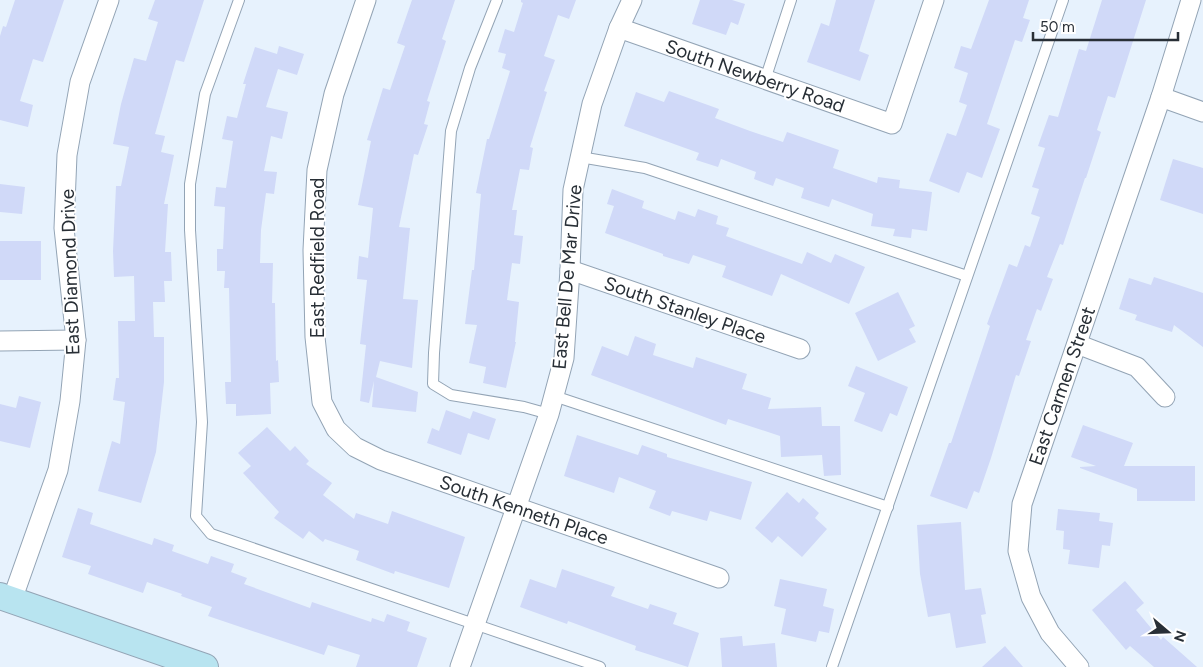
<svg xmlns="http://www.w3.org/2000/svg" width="1203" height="667" font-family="Figtree,sans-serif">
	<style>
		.building { fill: #d0d9f8 }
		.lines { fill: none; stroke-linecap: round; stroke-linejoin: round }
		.lane-casing { stroke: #93a4b5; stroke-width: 12 }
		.street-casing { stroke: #93a4b5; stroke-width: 21 }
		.secondary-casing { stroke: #93a4b5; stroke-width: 28 }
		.lane { stroke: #fff; stroke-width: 10 }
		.street { stroke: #fff; stroke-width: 19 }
		.secondary { stroke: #b8e4f0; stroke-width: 26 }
		.labels { text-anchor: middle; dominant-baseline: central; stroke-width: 4; stroke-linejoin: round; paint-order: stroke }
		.street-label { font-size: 19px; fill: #282f36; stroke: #fff }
	</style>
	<rect width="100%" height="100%" fill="#e7f2fd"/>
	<g class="building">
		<polygon points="15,0 64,0 43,62 33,59 20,101 33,105 28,127 0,120 0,36 3,26 6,27"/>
		<polygon points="155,0 204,0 184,62 176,60 155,134 165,136 161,152 174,155 164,204 168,204 165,252 171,252 172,281 164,281 165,302 153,302 154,337 164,337 164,382 156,452 141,503 98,491 112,441 120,444 125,402 113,400 116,378 119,378 118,321 135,321 134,276 114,277 113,251 116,186 121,186 129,147 113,144 121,104 134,58 146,61 158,22 148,19"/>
		<polygon points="412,0 455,0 442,39 446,41 427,101 430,102 424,124 428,125 418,155 414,154 399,227 410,228 403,299 418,300 412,368 380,361 376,377 418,392 416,412 372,407 374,381 369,403 360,401 366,345 360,344 367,280 357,279 359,256 368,258 373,208 358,205 371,141 367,140 383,88 390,90 405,46 397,43"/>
		<polygon points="521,0 576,0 569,19 558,15 544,56 555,60 544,91 547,92 530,147 533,148 529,170 520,169 512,210 517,210 514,235 523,236 520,264 512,263 507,300 519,302 515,342 516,342 506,388 483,383 486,367 469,363 477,325 465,324 472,270 474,270 481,194 476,193 487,139 489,139 510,71 502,68 506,54 498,52 505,29 514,32 523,3 521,2"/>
		<polygon points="700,0 732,0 745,4 738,25 731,22 726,35 692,24"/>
		<polygon points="836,0 875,0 859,51 869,55 860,81 807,62 821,23 829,26"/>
		<polygon points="989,0 1029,0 1023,18 1030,20 1022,42 1015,40 987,124 1000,129 982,178 967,172 959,193 929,181 947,133 956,136 967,105 959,102 968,73 954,68 961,46 971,49"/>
		<polygon points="1102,0 1146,0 1115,98 1108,96 1097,130 1101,132 1086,178 1085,178 1063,245 1060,244 1047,277 1053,279 1041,311 1037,309 1026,340 1031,341 1019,376 1016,375 991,458 979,493 974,491 967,509 930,496 949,443 951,443 990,326 987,324 1009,264 1017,267 1025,245 1030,247 1040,217 1031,214 1039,189 1032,187 1045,148 1038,146 1049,115 1058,117 1079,49 1086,51"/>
		<polygon points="279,46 304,54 297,75 278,69 266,107 288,112 282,139 271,136 264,171 277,172 274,194 266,193 261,230 260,263 273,263 272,303 275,303 276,361 278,360 279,382 270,383 271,414 236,416 236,404 226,404 225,382 231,382 229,288 224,288 225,271 217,271 217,249 223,249 225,207 214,206 216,187 226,188 233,141 222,139 227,116 237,118 246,84 243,84 255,47 277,54"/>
		<polygon points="669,91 719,109 715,118 750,131 783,142 787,132 839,150 833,168 877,183 878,177 900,180 899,188 932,192 927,231 912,229 911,238 893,236 895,229 871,226 873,214 832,199 829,207 801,198 804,188 776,178 773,186 754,179 756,172 721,159 718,167 696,160 699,153 624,126 636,92 664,102"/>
		<polygon points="1173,159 1203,168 1203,214 1160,200"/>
		<polygon points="0,184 25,187 22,214 0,212"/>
		<polygon points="612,189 644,201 642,208 675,220 678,211 695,217 698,209 718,216 716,224 729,228 726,236 802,264 807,252 831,263 835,254 865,267 849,304 781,274 772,296 722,277 726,266 693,255 689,264 663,256 663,254 605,233 614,206 607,204"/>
		<rect x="0" y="241" width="41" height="39"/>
		<polygon points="1154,277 1203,293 1203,347 1174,325 1172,332 1135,320 1137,315 1119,309 1129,278 1151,285"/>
		<polygon points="898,292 915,326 909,329 916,342 878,361 855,313"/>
		<polygon points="635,336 656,344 653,355 693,368 696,357 747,374 742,389 771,398 768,409 821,407 822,426 840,426 841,475 824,476 822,455 781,457 780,436 728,419 726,425 591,375 602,346 628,356"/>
		<polygon points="856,366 908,387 897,416 890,413 882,432 854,421 865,393 848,386"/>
		<polygon points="19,396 41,402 30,448 0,441 0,404 16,408"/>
		<polygon points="446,410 470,419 473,411 496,419 489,440 468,433 461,455 427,443 432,428 439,431"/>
		<polygon points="1083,425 1133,443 1124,466 1195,466 1195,501 1137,501 1137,489 1080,468 1080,467 1096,466 1071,457"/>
		<polygon points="267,427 290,451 295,446 309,461 306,464 332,483 323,495 354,519 356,513 388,524 392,511 465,537 449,588 395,571 394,574 356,560 359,551 325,539 323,542 309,531 303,539 274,518 279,512 243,473 251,466 238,453"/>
		<polygon points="577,435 638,455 642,445 667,454 667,457 752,482 741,520 710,511 707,521 672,511 670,516 649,508 656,491 619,477 614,493 564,476"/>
		<polygon points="787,492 799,503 803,498 819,513 815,518 827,529 802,557 778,536 772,543 755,528"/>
		<polygon points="78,508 93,513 90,524 152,545 154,538 174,545 172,551 208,564 211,556 234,564 231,572 247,578 244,584 310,608 312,602 371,622 372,618 384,622 387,614 410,622 407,631 427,638 417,667 356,667 360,655 328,645 324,655 208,616 212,607 181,596 182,594 147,582 143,593 88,574 91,566 62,557"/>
		<polygon points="1058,509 1100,513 1099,521 1113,523 1110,546 1102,545 1099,568 1068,564 1070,550 1063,549 1064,531 1056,530"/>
		<polygon points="961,522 965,590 981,588 986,614 981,615 986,643 956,648 950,613 928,617 920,574 917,525"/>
		<polygon points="562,569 615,587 611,596 648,609 650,604 677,613 673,624 699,633 688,667 635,650 636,646 568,621 567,624 520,607 530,579 556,588"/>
		<polygon points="780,579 827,589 823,606 834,609 829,633 819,631 816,642 781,634 786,609 774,606"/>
		<polygon points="1125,581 1144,603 1136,610 1161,640 1163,637 1197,667 1154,667 1130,646 1126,650 1092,610"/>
		<polygon points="742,636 743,646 775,643 777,667 722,667 720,638"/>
		<polygon points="1005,646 1023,667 982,667"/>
	</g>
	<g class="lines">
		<g class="lane-casing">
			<g id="lane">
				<polyline points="239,0 205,94 190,184 190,230 202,422 196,516 211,534 600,667"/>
				<polyline points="497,0 470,68 451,131 434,353 433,384 451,395 524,407 549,414"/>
				<polyline points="765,80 791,0"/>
				<polyline points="580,157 645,168 967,276"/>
				<polyline points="554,396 888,507"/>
				<polyline points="832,667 1063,0"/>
			</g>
		</g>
		<g class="street-casing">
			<g id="street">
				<polyline points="366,0 334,94 317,170 313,250 315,337 322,402 336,429 355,447 381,460 719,578"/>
				<polyline points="619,28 892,124 934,0"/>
				<polyline points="1161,97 1203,112"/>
				<polyline points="570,270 800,349"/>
				<polyline points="0,341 76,340"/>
				<polyline points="1077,344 1137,367 1165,397"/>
				<polyline points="12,600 58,470 70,401 76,340 64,228 67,155 80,82 109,0"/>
				<polyline points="460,667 549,414 564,358 570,270 573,190 592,104 619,28 632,0"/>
				<polyline points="1079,667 1050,633 1031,597 1018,551 1022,504 1161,97 1191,0"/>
			</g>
		</g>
		<g class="secondary-casing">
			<polyline id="secondary" points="0,596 205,667"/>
		</g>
		<use href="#lane" class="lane"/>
		<use href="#street" class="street"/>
		<use href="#secondary" class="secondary"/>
	</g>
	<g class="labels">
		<g class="street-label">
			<text transform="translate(755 76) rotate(19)">South Newberry Road</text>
			<text transform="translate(317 258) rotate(-90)">East Redfield Road</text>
			<text transform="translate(70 272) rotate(-92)">East Diamond Drive</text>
			<text transform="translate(567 277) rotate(-85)">East Bell De Mar Drive</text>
			<text transform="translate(685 310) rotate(19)">South Stanley Place</text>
			<text transform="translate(1062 386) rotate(-71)">East Carmen Street</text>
			<text transform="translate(524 510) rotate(19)">South Kenneth Place</text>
		</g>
	</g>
	<g transform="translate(1168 632) rotate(109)" stroke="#ffffff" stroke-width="4" paint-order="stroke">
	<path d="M0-4L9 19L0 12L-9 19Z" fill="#282f36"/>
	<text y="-8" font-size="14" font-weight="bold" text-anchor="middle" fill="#282f36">N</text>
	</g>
	<path d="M1033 32v8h145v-8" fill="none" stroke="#282f36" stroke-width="2.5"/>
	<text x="1040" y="32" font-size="15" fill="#282f36" stroke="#ffffff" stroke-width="4" paint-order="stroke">50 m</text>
</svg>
